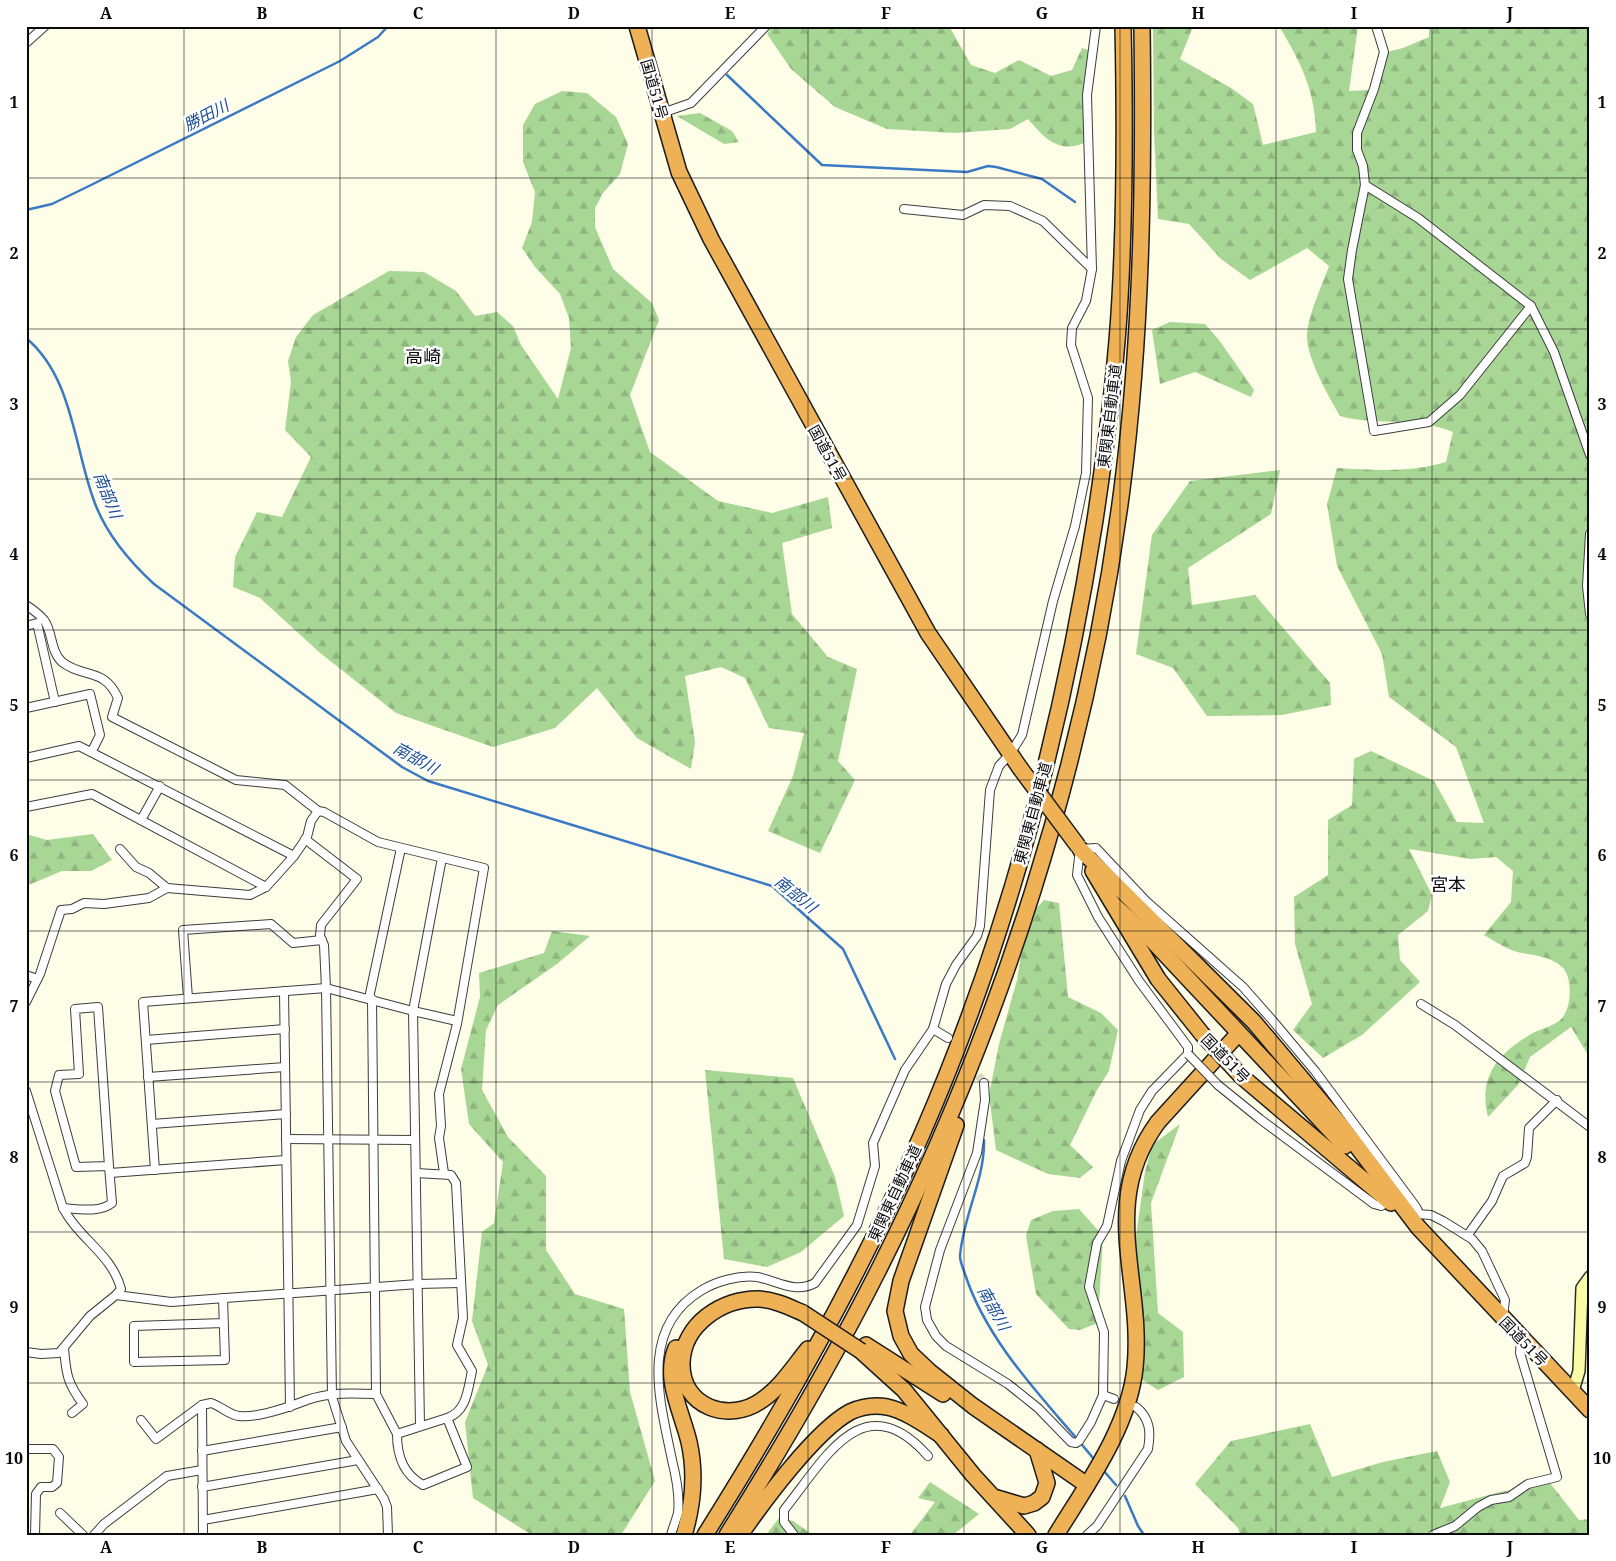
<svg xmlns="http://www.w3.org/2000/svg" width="1616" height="1561" font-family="'Noto Serif','Noto Sans JP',serif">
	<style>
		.forest { fill: url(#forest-firs) }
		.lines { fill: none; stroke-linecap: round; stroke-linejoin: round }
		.stream { stroke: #3979c6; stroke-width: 2.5 }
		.street-tunnel { stroke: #d9d9c6; stroke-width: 8; stroke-dasharray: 8 4; stroke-linecap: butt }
		.street-casing { stroke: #3d3d3d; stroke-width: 10 }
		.secondary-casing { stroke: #2c2c2c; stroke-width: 14 }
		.highway-casing { stroke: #1b1b1b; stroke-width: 18 }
		.street { stroke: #fff; stroke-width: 8 }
		.secondary { stroke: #f8fca5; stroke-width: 11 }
		.highway { stroke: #eeb155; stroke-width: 15 }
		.street-bridge-casing { stroke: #3d3d3d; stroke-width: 10; stroke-linecap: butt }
		.highway-bridge-casing { stroke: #1b1b1b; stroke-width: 18; stroke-linecap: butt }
		.street-bridge { stroke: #fff; stroke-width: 8 }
		.highway-bridge { stroke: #eeb155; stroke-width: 15 }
		.grid { fill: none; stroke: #0a0a0a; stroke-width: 1; stroke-opacity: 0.55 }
		.labels { text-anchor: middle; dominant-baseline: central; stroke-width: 5; stroke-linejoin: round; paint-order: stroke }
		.street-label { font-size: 15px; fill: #0a0a0a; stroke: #fff }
		.water-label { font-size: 16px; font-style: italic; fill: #1a4d94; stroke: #fff }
		.quarter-label { font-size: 18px; fill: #0a0a0a; stroke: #fff }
		.neatline { fill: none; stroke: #0a0a0a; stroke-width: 2 }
		.grid-label { font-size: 16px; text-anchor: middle; font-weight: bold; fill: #0a0a0a }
	</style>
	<defs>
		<pattern id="forest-firs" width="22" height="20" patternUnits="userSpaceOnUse" patternTransform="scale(1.25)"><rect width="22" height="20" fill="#a8d694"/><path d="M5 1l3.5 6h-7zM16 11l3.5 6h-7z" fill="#8fb67e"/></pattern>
	</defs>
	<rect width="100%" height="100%" fill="#fefde7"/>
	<g class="forest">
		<path d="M 773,26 L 949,26 L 971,65 L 995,73 L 1019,60 L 1051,76 L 1072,70 L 1082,48 L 1091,51 L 1084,88 L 1086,142 C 1060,155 1044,138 1028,119 L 1010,129 L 955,133 L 887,129 L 835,107 L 791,69 L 767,34 Z"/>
		<path d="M 1153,26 L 1191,26 L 1192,29 L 1180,59 L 1231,88 L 1253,104 L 1263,145 L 1316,132 C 1315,90 1300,61 1279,26 L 1358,26 L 1349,91 L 1369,90 L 1379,54 L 1403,48 L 1429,37 L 1429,26 L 1590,26 L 1590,1058 L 1571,1027 L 1530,1057 L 1518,1085 L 1488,1117 C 1478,1076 1498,1054 1531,1034 C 1540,1029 1551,1027 1559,1021 C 1572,1012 1574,976 1561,966 C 1546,954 1528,956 1511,950 C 1502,946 1493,940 1484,935 L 1511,902 L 1513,871 L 1496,857 L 1471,859 L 1409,849 L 1432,895 L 1428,911 L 1398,935 L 1400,960 L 1420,982 L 1362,1035 L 1323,1058 L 1293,1030 L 1312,1004 L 1295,944 L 1294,897 L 1328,875 L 1328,820 L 1352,805 L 1354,759 L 1371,751 L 1434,781 L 1457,822 L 1484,823 L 1456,747 L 1389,697 L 1382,654 L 1337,566 L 1327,504 L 1337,468 C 1374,470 1410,473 1446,462 L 1453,432 C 1419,417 1377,426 1340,416 C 1329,397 1305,356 1307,333 C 1310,310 1321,288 1329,266 L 1307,248 L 1250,280 L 1221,259 L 1189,224 L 1158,219 L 1154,132 Z"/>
		<polygon points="562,91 587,93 616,117 628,144 620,174 603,193 595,208 595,227 613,269 652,303 659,320 630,395 650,452 718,501 772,513 828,497 832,528 782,543 792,614 828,657 857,669 838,761 855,780 820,853 768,831 793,776 804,733 769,728 745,678 721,667 685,676 695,742 691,769 637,738 597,688 555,728 493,747 396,713 319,652 260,598 233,587 235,557 257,512 282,517 311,457 285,430 291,382 288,361 296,337 313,315 389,271 424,272 456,291 475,316 497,312 513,326 521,345 558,399 571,348 569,318 560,294 535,267 522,248 532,222 535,192 523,162 523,125 535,104"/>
		<polygon points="700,113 732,131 739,142 724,144 677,116"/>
		<polygon points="1170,322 1205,324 1219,340 1254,390 1251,397 1195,372 1160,384 1152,330"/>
		<polygon points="1280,470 1271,514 1188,568 1192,605 1255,595 1330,683 1331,705 1282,715 1207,716 1173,668 1136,654 1152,535 1190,481"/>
		<polygon points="26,834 47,840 93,834 112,860 91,871 62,871 26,886"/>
		<polygon points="1044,900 1059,903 1068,997 1101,1013 1118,1030 1109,1071 1097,1090 1070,1145 1093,1167 1080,1178 1048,1174 996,1150 989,1095 999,1044 1017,980 1024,936 1033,912"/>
		<polygon points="552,931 590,936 557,964 498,1005 486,1030 482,1090 508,1137 546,1176 546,1250 575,1294 624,1309 630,1392 655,1481 621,1535 532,1535 473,1498 465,1422 488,1365 472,1321 482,1232 494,1223 503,1162 469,1124 461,1069 480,997 479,973 544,953"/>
		<polygon points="705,1070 793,1078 835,1177 844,1216 801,1252 767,1267 724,1259"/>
		<polygon points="1180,1124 1151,1203 1158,1313 1183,1332 1184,1377 1158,1390 1138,1377 1134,1251 1145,1172 1152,1145"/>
		<polygon points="1079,1209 1103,1236 1098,1323 1080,1330 1069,1329 1036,1294 1026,1236 1031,1220 1053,1211"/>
		<polygon points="1310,1424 1332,1477 1383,1462 1437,1451 1450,1482 1440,1508 1500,1492 1550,1483 1579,1520 1590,1519 1590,1535 1240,1535 1238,1528 1195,1484 1231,1441"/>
		<polygon points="930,1482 979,1514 953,1535 910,1535 935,1502 918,1498"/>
		<polygon points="779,1518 793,1521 813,1535 766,1535"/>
	</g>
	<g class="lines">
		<g class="stream">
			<polyline points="727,75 822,165 967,172 988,166 996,167 1042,179 1075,202"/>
			<polyline points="26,210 52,204 91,185 340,61 378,37 388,26"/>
			<path d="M 26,338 C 72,376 74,445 93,498 C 104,531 129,561 154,584 L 402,767 L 428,781 L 772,886 L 843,949 L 895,1059"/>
			<path d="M 984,1140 C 985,1179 963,1216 960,1256 C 960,1262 963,1268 965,1274 C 988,1345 1047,1402 1093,1458"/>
			<polyline points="1103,1470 1116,1485"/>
			<polyline points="1125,1496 1138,1526 1144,1535"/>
		</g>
		<polyline class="street-tunnel" points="956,1047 984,1083"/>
		<g class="street-casing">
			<g id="street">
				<polyline points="1376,26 1384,52 1374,89 1357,133 1357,150 1363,166 1365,185 1352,250 1348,279 1374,431 1429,422 1460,395 1531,306"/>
				<polyline points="26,43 45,26"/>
				<polyline points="662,113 691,103 766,26"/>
				<polyline points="1365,185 1418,218 1531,306 1554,352 1590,455"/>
				<polyline points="904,209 963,215 984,205 1010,206 1043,221 1092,269"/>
				<polyline points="1590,534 1587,586 1590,614"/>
				<path d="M 26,605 C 32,609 39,614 44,620 C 53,632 50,651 62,662 C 84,679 104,667 118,698 L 112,717 L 236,780 L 285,785 L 318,811 L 311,821 L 307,837 L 294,856 L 266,887 L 250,895 L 167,888 L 149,873 L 136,867 L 120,849"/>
				<polyline points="26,626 37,623 55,702"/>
				<polyline points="26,708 90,694 100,735 92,751"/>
				<polyline points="26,758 79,746 294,856"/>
				<polyline points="26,807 92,794 266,887"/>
				<polyline points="318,811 324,812 378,842 484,868 457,1024 439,1094 441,1126 439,1138 444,1173"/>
				<polyline points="141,820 160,786"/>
				<polyline points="305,839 357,879 321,925 320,936 324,945 326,988 332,1397 346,1441 384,1499 387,1507 388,1535"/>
				<polyline points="442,858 413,1011 457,1021"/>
				<polyline points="26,975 37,979"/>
				<polyline points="284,991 290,1407"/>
				<polyline points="188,998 183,930 271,924 293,943 322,940"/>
				<polyline points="369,998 401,848"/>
				<polyline points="26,1002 40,974 61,910 72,909 84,903 104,904 149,898 167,888"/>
				<polyline points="1421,1004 1455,1025 1590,1127"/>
				<polyline points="933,1029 948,1038"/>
				<polyline points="146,1040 285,1029"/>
				<polyline points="148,1077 285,1067"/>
				<polyline points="984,1083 985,1100 977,1153 940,1250 925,1307 927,1320 936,1336 946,1346 1008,1384 1038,1408 1071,1442 1076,1443 1079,1441 1091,1422 1103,1395 1104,1332 1089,1287 1097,1243 1107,1226 1121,1161 1140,1110 1152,1091 1188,1054 1188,1047 1139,981 1098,917 1077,875 1080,849 1096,848 1146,901 1243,987 1273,1021 1315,1071 1416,1207 1418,1211 1415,1219"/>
				<polyline points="1218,1085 1260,1119 1374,1204 1381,1206 1389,1201"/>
				<path d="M 26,1091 L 63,1208 C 79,1239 112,1254 121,1289 L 116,1295"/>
				<polyline points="152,1124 286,1114"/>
				<polyline points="286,1139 415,1140"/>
				<polyline points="155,1170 143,1002 326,988 413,1011 420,1425"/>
				<polyline points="110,1173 286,1160"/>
				<path d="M 416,1173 L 451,1175 L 456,1183 L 463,1318 L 457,1345 L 472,1371 C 468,1388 467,1412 447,1418 L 397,1434 C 397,1456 403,1474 423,1485 L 467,1467 L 447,1418"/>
				<path d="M 63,1208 C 78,1209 100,1213 112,1203 L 109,1166 L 98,1007 L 75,1009 L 79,1074 L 59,1075 L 55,1091 L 76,1167 L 109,1166"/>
				<polyline points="1417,1214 1431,1215 1443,1221 1472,1239 1482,1251 1505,1300 1503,1317"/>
				<polyline points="1467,1236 1492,1201 1503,1176 1525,1163 1527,1157 1529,1128 1557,1100"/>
				<polyline points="223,1298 225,1360 134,1362 134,1326 224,1323"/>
				<path d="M 64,1348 C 66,1373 67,1383 83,1404 L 72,1413"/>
				<polyline points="26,1352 41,1354 59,1353 90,1316 116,1295 171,1302 418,1284 460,1283"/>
				<polyline points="376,1394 397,1434"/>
				<polyline points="1103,1395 1114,1399"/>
				<polyline points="202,1405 203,1535"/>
				<path d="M 141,1420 L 156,1439 L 202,1405 L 211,1403 C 221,1406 229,1415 239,1416 C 259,1418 289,1407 307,1400 C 329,1392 352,1393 376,1394 L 372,999"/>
				<polyline points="26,1449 53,1449 59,1457 57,1483 52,1487 41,1487 36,1494 35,1535"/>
				<polyline points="202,1451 342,1427"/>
				<polyline points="202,1487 358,1460"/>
				<polyline points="60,1513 83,1535"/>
				<polyline points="203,1520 378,1489"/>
				<polyline points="94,1535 104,1524 167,1476 202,1470"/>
				<path d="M 671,1535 C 673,1528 676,1520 678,1513 C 680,1496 676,1476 672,1460 C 660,1401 638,1328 702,1290 C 717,1281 739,1275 757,1277 C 778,1281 795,1294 815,1283 L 857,1225 L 875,1166 L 873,1143 L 905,1070 L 933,1029 L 946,984 L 956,965 L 977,936 L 980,926 L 990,790 L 999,766 L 1010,754 L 1022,735 L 1053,601 L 1075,526 L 1086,473 L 1088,398 L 1071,345 L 1072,328 L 1086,301 L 1092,269 L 1087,95 L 1096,26"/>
				<path d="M 794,1535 L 784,1522 L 784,1510 C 825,1459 863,1383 928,1456"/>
				<path d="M 1087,1535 L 1097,1526 L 1148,1449 C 1151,1432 1150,1418 1136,1407"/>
				<polyline points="1433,1535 1455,1526 1478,1507 1491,1500 1509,1497 1528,1484 1557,1477 1520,1353 1521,1339"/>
			</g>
		</g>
		<g class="secondary-casing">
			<polyline id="secondary" points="1573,1391 1579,1371 1582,1288 1590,1277"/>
		</g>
		<g class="highway-casing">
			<g id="highway">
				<polyline points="637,26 679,172 711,239 928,633 1020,768"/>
				<polyline points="1080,849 1254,1022 1340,1124 1418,1227 1590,1410"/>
				<polyline points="1093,871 1158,979 1202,1034"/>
				<polyline points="1115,906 1150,938 1345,1146"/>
				<polyline points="1241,1076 1391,1203"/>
				<polyline points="956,1125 901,1281 895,1311 901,1336 911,1354 929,1371 973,1406 1087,1485"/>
				<path d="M 803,1313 C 789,1307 775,1300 759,1299 C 723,1298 683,1324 682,1363 C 681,1407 729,1424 762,1400 C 781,1387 794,1366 808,1349"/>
				<polyline points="866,1345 943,1394"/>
				<path d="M 676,1348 C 663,1379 682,1412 689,1442 C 696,1473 693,1505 684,1535"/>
				<polyline points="861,1351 904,1390 973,1475 1028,1535"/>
				<polyline points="997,1498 1024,1506 1034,1503 1042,1497 1047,1483 1037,1450"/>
				<path d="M 705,1535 C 786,1406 861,1274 922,1134 C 1007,939 1062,730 1095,520 C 1106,447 1116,373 1120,298 C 1125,208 1125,117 1123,26"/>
				<path d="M 727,1535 C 781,1449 832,1362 878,1271 C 1001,1027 1087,761 1122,489 C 1142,335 1144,181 1142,26"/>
				<path d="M 740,1535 C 763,1502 815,1431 850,1412 C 861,1407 875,1405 887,1407 C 906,1411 925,1425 941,1435"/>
				<path d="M 1056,1535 C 1086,1486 1129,1427 1135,1368 C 1144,1279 1098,1204 1158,1122 L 1238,1034"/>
			</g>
		</g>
		<use href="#street" class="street"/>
		<use href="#secondary" class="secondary"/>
		<use href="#highway" class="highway"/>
		<g class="street-bridge-casing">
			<polyline id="street-bridge" points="1188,1054 1218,1085"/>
		</g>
		<g class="highway-bridge-casing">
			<g id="highway-bridge">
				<polyline points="1020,768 1078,846"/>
				<polyline points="1202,1034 1241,1076"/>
				<polyline points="803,1313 861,1351"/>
			</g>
		</g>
		<use href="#street-bridge" class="street-bridge"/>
		<use href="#highway-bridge" class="highway-bridge"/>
	</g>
	<path class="grid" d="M 184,26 L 184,1535M 340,26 L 340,1535M 496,26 L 496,1535M 652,26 L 652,1535M 808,26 L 808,1535M 964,26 L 964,1535M 1120,26 L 1120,1535M 1276,26 L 1276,1535M 1432,26 L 1432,1535M 26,178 L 1590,178M 26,329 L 1590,329M 26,479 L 1590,479M 26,630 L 1590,630M 26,780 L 1590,780M 26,931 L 1590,931M 26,1082 L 1590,1082M 26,1232 L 1590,1232M 26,1383 L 1590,1383"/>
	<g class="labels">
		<g class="street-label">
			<text transform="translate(655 89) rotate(74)">国道51号</text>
			<text transform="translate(1109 416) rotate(-83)">東関東自動車道</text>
			<text transform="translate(828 453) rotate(61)">国道51号</text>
			<text transform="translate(1032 813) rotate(-75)">東関東自動車道</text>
			<text transform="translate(1226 1058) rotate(46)">国道51号</text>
			<text transform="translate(894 1193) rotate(-65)">東関東自動車道</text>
			<text transform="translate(1524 1341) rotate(46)">国道51号</text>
		</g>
		<g class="water-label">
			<text transform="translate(206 115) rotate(-27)">勝田川</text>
			<text transform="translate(108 495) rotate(68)">南部川</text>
			<text transform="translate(416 758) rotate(29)">南部川</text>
			<text transform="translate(796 894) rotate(39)">南部川</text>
			<text transform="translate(994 1308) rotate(61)">南部川</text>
		</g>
		<g class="quarter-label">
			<text x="423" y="356">高崎</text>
			<text x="1448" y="884">宮本</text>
		</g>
	</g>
	<rect width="1616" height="1561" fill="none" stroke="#ffffff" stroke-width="55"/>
	<rect x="28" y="28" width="1560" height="1506" class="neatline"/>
	<g class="grid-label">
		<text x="106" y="19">A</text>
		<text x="262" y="19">B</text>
		<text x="418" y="19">C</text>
		<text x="574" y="19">D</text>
		<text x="730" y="19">E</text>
		<text x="886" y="19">F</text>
		<text x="1042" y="19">G</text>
		<text x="1198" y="19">H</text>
		<text x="1354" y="19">I</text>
		<text x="1510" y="19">J</text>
		<text x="14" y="108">1</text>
		<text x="1602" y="108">1</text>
		<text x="14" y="259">2</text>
		<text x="1602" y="259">2</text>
		<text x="14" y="410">3</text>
		<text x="1602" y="410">3</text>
		<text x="14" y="560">4</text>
		<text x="1602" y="560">4</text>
		<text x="14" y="711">5</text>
		<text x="1602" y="711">5</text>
		<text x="14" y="861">6</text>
		<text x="1602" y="861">6</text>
		<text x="14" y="1012">7</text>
		<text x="1602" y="1012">7</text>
		<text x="14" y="1163">8</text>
		<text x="1602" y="1163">8</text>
		<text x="14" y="1313">9</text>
		<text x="1602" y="1313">9</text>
		<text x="14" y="1464">10</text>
		<text x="1602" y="1464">10</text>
		<text x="106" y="1553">A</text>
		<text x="262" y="1553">B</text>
		<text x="418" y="1553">C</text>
		<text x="574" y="1553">D</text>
		<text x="730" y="1553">E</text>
		<text x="886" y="1553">F</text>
		<text x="1042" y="1553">G</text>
		<text x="1198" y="1553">H</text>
		<text x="1354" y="1553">I</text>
		<text x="1510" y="1553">J</text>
	</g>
</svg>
